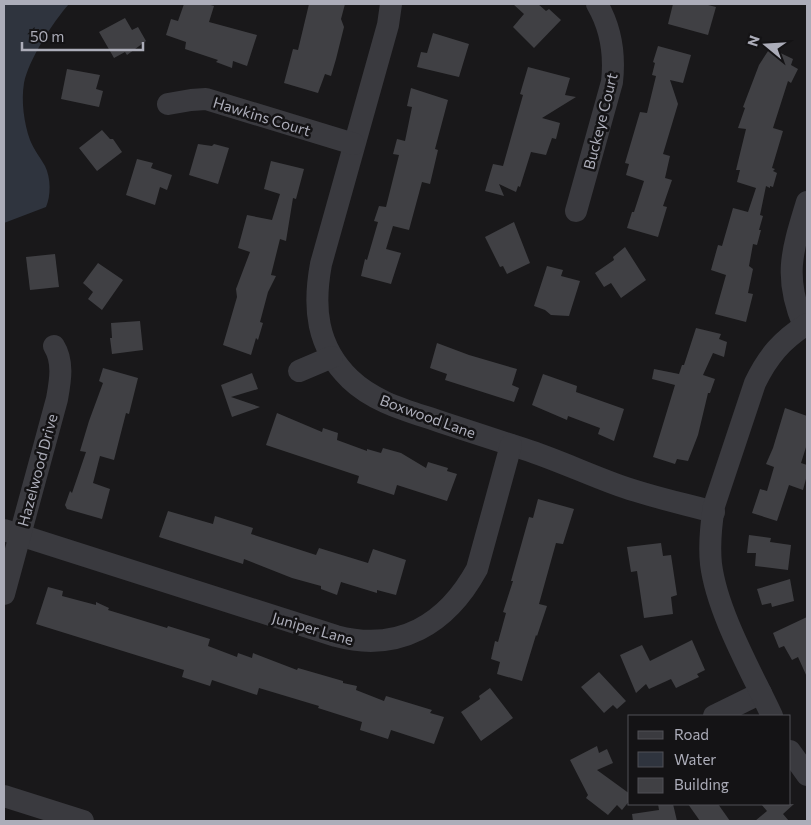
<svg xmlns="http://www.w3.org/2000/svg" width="811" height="825" font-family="Commissioner,sans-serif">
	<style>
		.water { fill: #2f343e }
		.building { fill: #404044 }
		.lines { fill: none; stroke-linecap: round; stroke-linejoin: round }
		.minor { stroke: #3a3a3f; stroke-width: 22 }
		.labels { text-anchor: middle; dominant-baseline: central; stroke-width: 5; stroke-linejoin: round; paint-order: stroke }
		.street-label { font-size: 15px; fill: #acadb9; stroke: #141315 }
	</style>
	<rect width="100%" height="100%" fill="#19181a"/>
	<path class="water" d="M 5,4 L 69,4 C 53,22 29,59 24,83 C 21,101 24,123 30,140 C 34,150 40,157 45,166 C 51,178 51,196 46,207 L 4,223 Z"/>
	<g class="building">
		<polygon points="184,4 207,4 214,6 209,22 257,35 247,66 233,61 232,68 216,62 218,60 185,49 186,42 166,35 171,19 178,21"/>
		<polygon points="309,4 345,4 341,19 344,27 336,59 331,76 325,74 318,93 284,83 293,49 298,50"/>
		<polygon points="513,4 538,4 546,11 549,9 561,20 534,48 513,27 524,14"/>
		<polygon points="673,4 704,4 716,7 708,35 668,24"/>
		<polygon points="125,18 132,30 138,27 146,41 127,55 125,52 114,58 99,32"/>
		<polygon points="433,33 469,44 459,77 417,67 421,52 427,53"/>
		<polygon points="658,46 691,55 683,83 670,80 678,104 663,154 670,156 665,178 672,180 663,206 667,207 658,237 627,228 632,212 634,212 644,181 626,175 629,164 625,163 640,112 647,113 656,76 652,75 655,63 653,62"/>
		<polygon points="770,48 793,59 791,65 798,69 791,83 788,81 773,128 783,131 772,168 775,169 773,171 777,173 773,187 770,186 770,188 766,186 760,215 763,216 759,230 761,230 757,245 753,244 749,266 753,269 748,293 753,294 746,322 715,314 726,275 711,270 718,245 722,246 733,208 748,212 756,188 737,182 740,170 736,170 746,129 738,128 745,108 743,107 759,65"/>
		<polygon points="528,67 570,78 565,95 576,97 542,118 560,123 556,139 552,138 546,155 531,152 520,187 518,186 516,192 499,184 504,196 485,191 493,164 503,166 523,95 520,94"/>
		<polygon points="67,69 100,75 96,89 103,91 99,107 61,99"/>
		<polygon points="411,88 448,100 435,149 438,150 430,184 422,182 409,230 393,226 386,249 401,253 391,284 361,276 365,259 367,260 376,229 378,222 374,221 379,206 386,207 399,155 393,154 397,139 405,141 412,107 407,106"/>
		<polygon points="102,130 110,139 113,139 122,152 97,171 79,148"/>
		<polygon points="198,144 212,146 214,144 229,148 218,184 189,175"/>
		<polygon points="137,159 153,163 151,168 172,175 167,190 160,187 155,205 126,195"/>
		<polygon points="271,161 304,169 296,199 293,198 286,241 280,239 271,275 276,276 268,292 260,322 263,323 258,340 256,338 251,355 223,345 237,297 236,289 250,252 238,248 247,215 272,220 280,194 264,189"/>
		<polygon points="514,222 530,263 507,274 503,266 500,267 485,237"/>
		<polygon points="625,247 646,280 621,298 611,283 604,287 595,273 614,260 613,257"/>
		<polygon points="55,254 59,287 30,290 26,257"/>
		<polygon points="98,263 123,280 102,310 88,299 93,292 83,283"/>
		<polygon points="547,266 563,270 561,276 580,281 569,316 551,315 545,310 534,306"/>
		<polygon points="140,321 143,350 112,354 110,338 112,338 111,323"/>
		<polygon points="696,328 721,334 719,339 727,342 724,357 713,353 703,375 715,379 710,393 708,393 698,435 688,461 677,459 675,464 653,457 675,385 652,379 654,369 679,374 682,365 684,365"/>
		<polygon points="437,343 469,355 517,369 512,385 519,388 514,402 445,380 447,374 430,368"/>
		<polygon points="103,368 138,378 129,414 126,413 114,460 100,456 93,483 110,489 102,519 67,509 65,505 70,491 72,493 86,452 80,451 89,421 103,383 99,381"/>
		<polygon points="252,373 258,389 231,397 260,407 232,417 221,385"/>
		<polygon points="543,374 577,386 576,392 624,409 614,441 598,434 600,428 568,416 567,420 532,405"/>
		<polygon points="785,408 807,416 807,444 801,463 807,465 807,475 803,490 789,485 777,521 752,513 760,489 767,491 774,467 766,464 773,448"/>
		<polygon points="277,413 322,432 323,428 338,433 337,440 367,451 367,449 381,453 383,448 401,453 426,468 428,462 448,468 447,471 457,474 447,501 397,485 394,495 357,483 359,476 266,445"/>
		<polygon points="538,499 574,509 563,544 556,543 539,604 547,606 537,636 536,635 522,681 497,674 500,662 491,659 495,641 498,642 506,613 503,612 513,581 511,581 529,517 533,518"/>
		<polygon points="168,511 213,524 215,516 253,528 251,534 316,555 319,548 368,563 373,549 406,560 396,595 377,590 377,593 341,582 337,595 321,589 321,586 292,578 244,559 243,564 159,537"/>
		<polygon points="749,535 771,538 770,542 791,545 788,570 755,566 756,553 747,553"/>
		<polygon points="661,543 663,556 671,555 677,595 671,597 673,614 644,618 637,571 631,572 627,547"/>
		<polygon points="790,579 794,601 772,607 771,603 762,605 757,589"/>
		<polygon points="48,587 63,591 62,596 96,605 96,602 109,608 108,610 167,628 168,626 210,639 208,646 237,657 238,653 252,658 253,653 297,670 298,668 343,681 343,683 357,686 356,690 384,701 386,696 432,710 430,713 444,717 434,744 391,730 388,739 360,730 362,722 318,708 319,706 259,688 257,695 212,680 210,686 182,677 184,670 36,624"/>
		<polygon points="807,617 807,677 798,657 792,660 784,646 779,648 773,633"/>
		<polygon points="692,640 705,670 697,674 699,677 676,688 671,679 649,689 646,684 636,693 620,655 642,645 650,661"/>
		<polygon points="599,672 626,701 617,709 613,705 604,713 581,687"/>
		<polygon points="490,688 513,718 481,741 461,712 480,699 479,696"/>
		<polygon points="597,746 599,753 607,749 613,763 597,770 630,794 630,800 622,810 617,805 608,815 586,798 588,795 570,760"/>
		<polygon points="658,804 673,804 677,821 633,821 632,814 659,810"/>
		<polygon points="688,804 718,804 730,821 700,821"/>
		<polygon points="761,804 794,804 783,814 789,821 755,821 767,811"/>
	</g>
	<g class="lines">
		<g class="minor">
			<path d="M 391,4 L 388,25 L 321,264 C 313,307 316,346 350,379 C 375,403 409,411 441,422 C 469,431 496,440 524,449 C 555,459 585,473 615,484 C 647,496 681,503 714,512"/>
			<polyline points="168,104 191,100 206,99 354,144"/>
			<path d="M 576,211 L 612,82 C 615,55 611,28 597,4"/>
			<path d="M 804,326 C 783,277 792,251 807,202"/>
			<polyline points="299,371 332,357"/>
			<path d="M 4,530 L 336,636 C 399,653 447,624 477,569 L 511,445"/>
			<path d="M 4,594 L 57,399 C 60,382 64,362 54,346"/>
			<polyline points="714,716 761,693"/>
			<path d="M 772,716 C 751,671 717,612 711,564 C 709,545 711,525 714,506 L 755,383 C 768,356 782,340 807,324"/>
			<polyline points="790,751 807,775"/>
			<polyline points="4,796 83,821"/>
		</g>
	</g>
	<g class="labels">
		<g class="street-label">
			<text transform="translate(262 116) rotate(17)">Hawkins Court</text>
			<text transform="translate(600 121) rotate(-76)">Buckeye Court</text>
			<text transform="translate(428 416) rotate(20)">Boxwood Lane</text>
			<text transform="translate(37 470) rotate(-75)">Hazelwood Drive</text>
			<text transform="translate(313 628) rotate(16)">Juniper Lane</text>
		</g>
	</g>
	<rect width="811" height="825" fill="none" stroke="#acadb9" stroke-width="10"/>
	<rect x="628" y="715" width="162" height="90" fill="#141315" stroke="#515157"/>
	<rect x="638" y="731" width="25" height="8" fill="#3a3a3f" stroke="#515157"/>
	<text x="674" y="740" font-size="15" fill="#acadb9">Road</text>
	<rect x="638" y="752" width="25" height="15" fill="#2f343e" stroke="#515157"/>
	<text x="674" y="765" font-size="15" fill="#acadb9">Water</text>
	<rect x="638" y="778" width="25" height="15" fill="#404044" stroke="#515157"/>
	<text x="674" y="790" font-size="15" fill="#acadb9">Building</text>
	<g transform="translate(766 45) rotate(288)" stroke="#141315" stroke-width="4" paint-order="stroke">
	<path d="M0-4L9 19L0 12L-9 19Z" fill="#acadb9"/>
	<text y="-8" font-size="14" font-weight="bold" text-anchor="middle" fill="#acadb9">N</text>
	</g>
	<path d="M22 42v8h121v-8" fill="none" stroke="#acadb9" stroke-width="2.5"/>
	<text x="30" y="42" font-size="15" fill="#acadb9" stroke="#141315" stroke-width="4" paint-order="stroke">50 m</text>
</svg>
